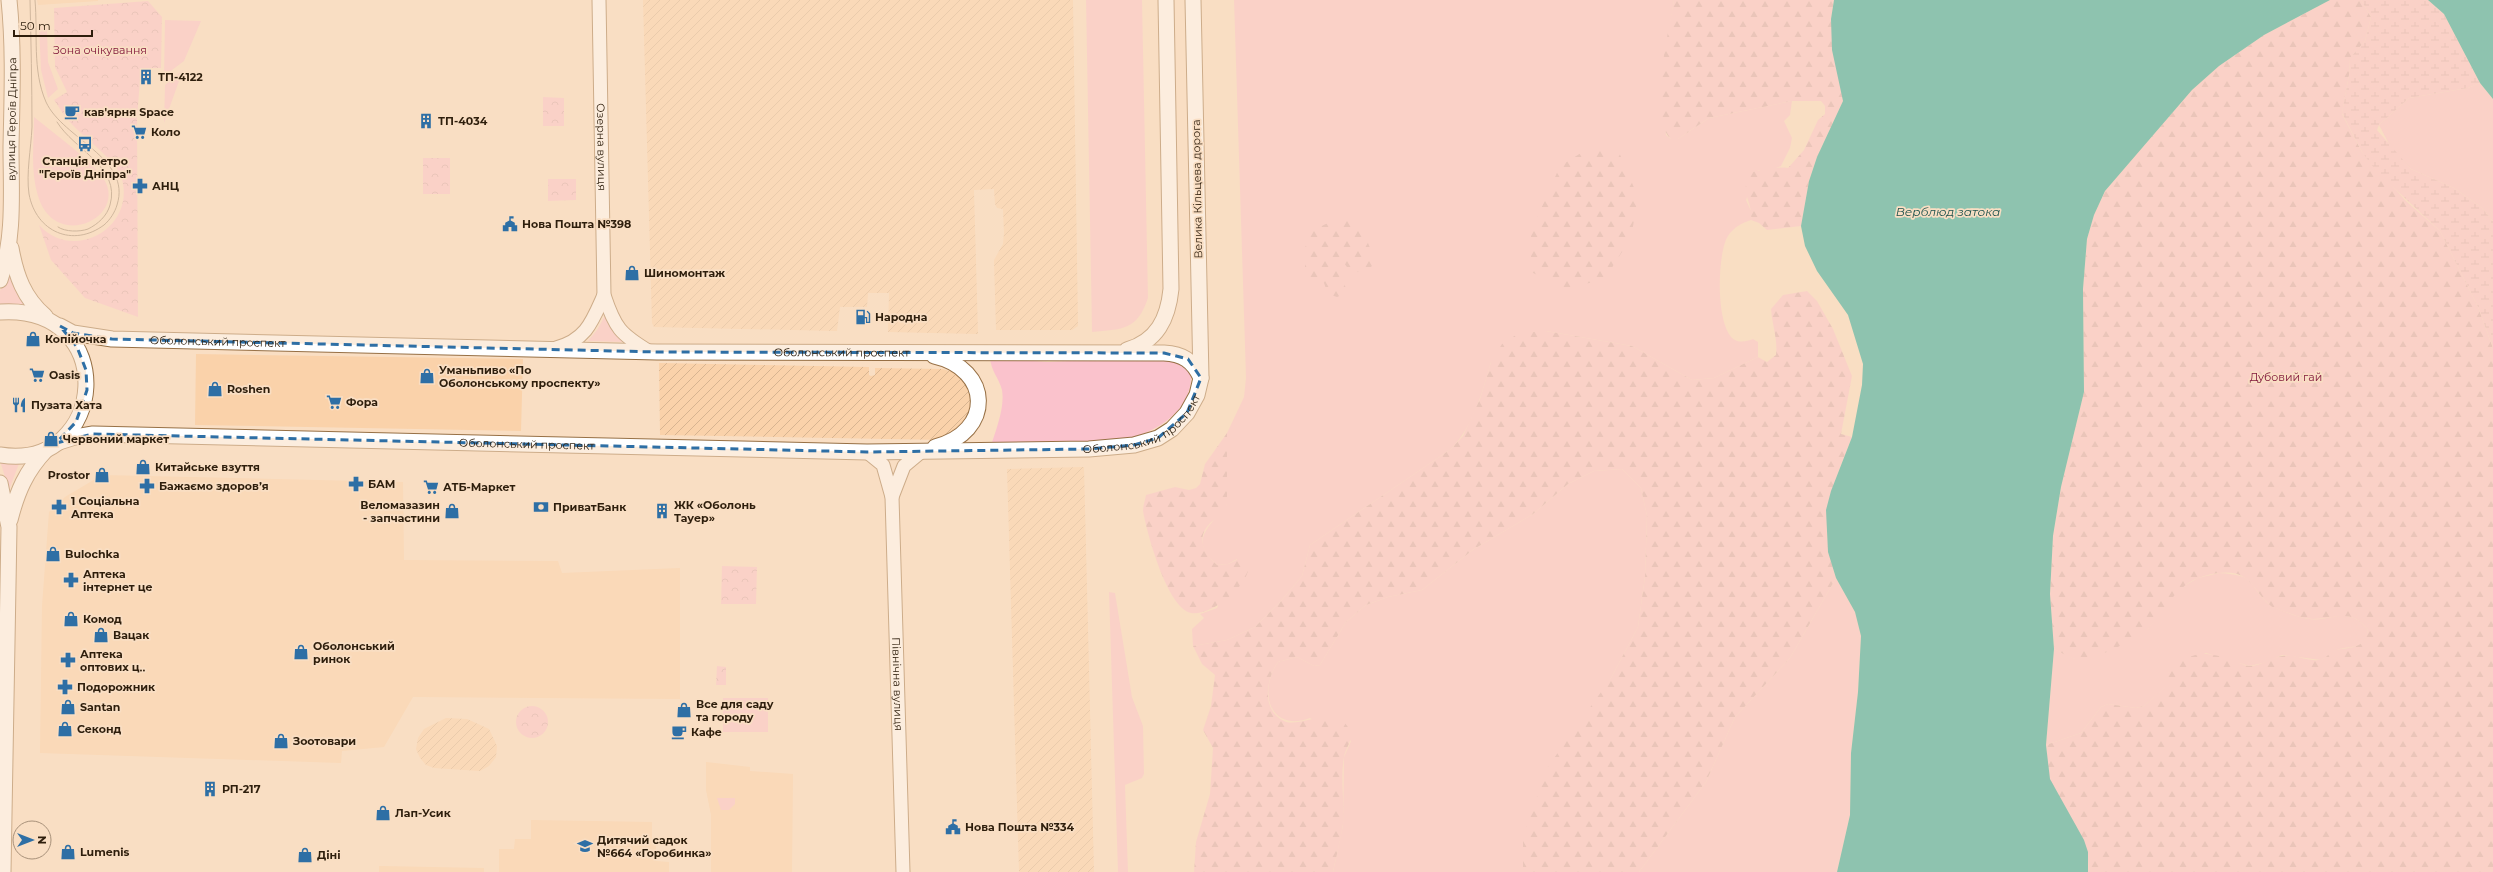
<svg xmlns="http://www.w3.org/2000/svg" width="2493" height="872" font-family="Montserrat,sans-serif">
	<style>
		.built { fill: #fad2aa }
		.industrial { fill: url(#industrial-furrows) }
		.green { fill: #fac2cc }
		.forest { fill: url(#forest-firs) }
		.wetland { fill: url(#wetland-marsh) }
		.park { fill: url(#park-crowns) }
		.water { fill: #0da297 }
		.lines { fill: none; stroke-linecap: round; stroke-linejoin: round }
		.tertiary-casing { stroke: #977045; stroke-width: 15 }
		.secondary-casing { stroke: #977045; stroke-width: 17 }
		.tertiary { stroke: #fff; stroke-width: 13 }
		.secondary { stroke: #fff; stroke-width: 15 }
		.tram { stroke: #9d8770; stroke-width: 1 }
		.marked { fill: none; stroke: #2e6fa5; stroke-width: 3; stroke-dasharray: 8 5; stroke-linejoin: round }
		.labels { text-anchor: middle; dominant-baseline: central; stroke-width: 3.5; stroke-linejoin: round; paint-order: stroke }
		.park-label { font-size: 11px; fill: #80163a; stroke: #f9dec3 }
		.poi-label { font-size: 11px; font-weight: bold; fill: #2e1e0c; stroke: #f9dec3; text-anchor: start }
		.street-label { font-size: 11px; fill: #2e1e0c; stroke: #f9dec3 }
		.water-label { font-size: 12px; font-style: italic; fill: #1c514c; stroke: #f9dec3 }
	</style>
	<defs>
		<pattern id="industrial-furrows" width="10" height="10" patternUnits="userSpaceOnUse"><rect width="10" height="10" fill="#fad2aa"/><path d="M-1 1l2-2M0 10L10 0M9 11l2-2" fill="none" stroke="#d7b491"/></pattern>
		<pattern id="forest-firs" width="22" height="20" patternUnits="userSpaceOnUse"><rect width="22" height="20" fill="#fac2cc"/><path d="M5 1l3.5 6h-7zM16 11l3.5 6h-7z" fill="#d7a6ae"/></pattern>
		<pattern id="wetland-marsh" width="20" height="14" patternUnits="userSpaceOnUse"><rect width="20" height="14" fill="#fac2cc"/><path d="M1 5h8M5 5V1M11 12h8M15 12V8" fill="none" stroke="#d7a6ae"/></pattern>
		<pattern id="park-crowns" width="20" height="18" patternUnits="userSpaceOnUse"><rect width="20" height="18" fill="#fac2cc"/><path d="M2 6a3 3 0 1 1 6 0M12 15a3 3 0 1 1 6 0" fill="none" stroke="#d7a6ae"/></pattern>
	</defs>
	<rect width="100%" height="100%" fill="#f9dec3"/>
	<g class="built">
		<polygon points="37,0 98,0 98,1 38,5"/>
		<polygon points="196,354 523,359 521,431 195,425"/>
		<polygon points="102,475 403,482 404,560 558,561 562,573 680,568 680,699 413,697 384,747 342,751 341,763 40,753 42,606 49,512 65,497"/>
		<polygon points="706,762 750,767 750,771 793,774 792,872 711,872 711,815 706,790"/>
		<polygon points="531,820 652,822 652,844 656,844 656,861 669,862 669,872 499,872 499,849 514,849 515,839 531,839"/>
		<polygon points="379,866 484,868 484,872 379,872"/>
	</g>
	<g class="industrial">
		<polygon points="643,0 1073,0 1078,326 1072,330 996,330 994,260 1003,244 1004,233 1003,209 997,208 995,204 994,189 974,190 978,334 888,332 889,293 868,293 867,307 840,307 837,331 654,327 652,323"/>
		<polygon points="659,363 869,367 869,375 871,376 875,375 875,368 943,369 961,375 971,390 974,414 944,440 660,435"/>
		<polygon points="1084,467 1094,872 1019,872 1007,469"/>
		<polygon points="446,718 467,719 489,729 497,746 496,757 489,766 480,771 434,768 426,765 420,758 416,749 418,738 424,729"/>
	</g>
	<g class="green">
		<path d="M 1086,0 L 1142,0 L 1148,298 C 1137,331 1122,329 1092,332 Z"/>
		<path d="M 1234,0 L 1674,0 L 1662,76 L 1666,135 L 1671,139 L 1678,139 L 1709,118 L 1792,101 L 1790,115 L 1784,121 L 1792,138 L 1790,148 L 1781,166 L 1768,171 L 1758,170 L 1746,200 L 1752,213 L 1751,220 C 1742,223 1734,227 1728,236 C 1717,253 1715,329 1735,340 C 1741,343 1747,341 1753,339 L 1758,342 L 1758,357 L 1714,378 L 1692,380 L 1632,346 L 1546,331 L 1491,362 C 1482,393 1474,425 1451,449 L 1310,545 L 1302,576 L 1281,601 L 1255,627 L 1227,640 L 1193,646 L 1192,629 L 1204,618 L 1200,614 L 1217,608 L 1237,559 L 1228,564 L 1217,565 C 1188,539 1209,528 1227,504 L 1227,433 L 1244,397 L 1246,378 Z"/>
		<polygon points="165,20 201,21 184,61 164,76"/>
		<polygon points="39,26 47,29 48,62 58,89 48,98 41,70"/>
		<polygon points="183,70 164,123 165,85"/>
		<polygon points="2480,83 2493,99 2493,221 2481,207 2454,188 2411,169 2391,148 2379,125 2409,98 2468,88"/>
		<path d="M 34,117 C 52,132 97,164 106,183 C 123,220 54,250 38,196 C 30,171 34,143 34,117 Z"/>
		<polygon points="8,271 27,308 0,307 0,291"/>
		<polygon points="606,314 611,327 623,342 588,341 597,330"/>
		<path d="M 990,358 L 1048,362 L 1109,359 L 1177,360 L 1191,373 C 1193,410 1159,430 1129,439 L 991,446 C 996,429 1005,408 1002,390 C 999,378 991,371 990,358 Z"/>
		<polygon points="0,461 20,461 9,490"/>
		<path d="M 1622,469 L 1641,488 L 1647,516 L 1645,576 L 1638,627 L 1611,678 L 1523,867 L 1523,872 L 1333,872 L 1343,825 L 1344,757 L 1351,741 L 1310,718 C 1269,733 1258,691 1278,662 L 1297,657 L 1314,666 L 1320,665 L 1346,622 L 1366,605 L 1388,597 L 1422,590 L 1474,549 L 1533,514 L 1568,484 L 1594,471 Z"/>
		<path d="M 2219,573 C 2259,576 2245,582 2270,605 C 2274,608 2298,617 2304,618 C 2328,625 2347,602 2368,630 C 2364,652 2353,644 2337,650 C 2331,652 2327,658 2321,660 L 2282,655 L 2268,662 L 2249,666 L 2206,653 L 2168,673 L 2168,685 L 2144,706 L 2136,708 L 2108,704 L 2101,707 L 2081,733 L 2046,745 L 2054,649 L 2075,659 L 2148,629 L 2177,590 L 2198,578 Z"/>
		<polygon points="1836,578 1855,612 1861,636 1858,692 1851,753 1850,815 1837,872 1639,872 1706,782 1735,717 1790,658"/>
		<polygon points="1109,592 1115,593 1132,697 1143,726 1144,774 1142,778 1125,785 1128,872 1118,872"/>
		<rect x="723" y="698" width="45" height="34"/>
		<polygon points="717,798 735,798 735,804 729,810 721,810"/>
	</g>
	<g class="forest">
		<path d="M 1674,0 L 1834,0 L 1831,19 L 1843,101 L 1817,157 L 1809,181 L 1801,226 L 1767,230 L 1759,223 L 1751,220 C 1753,201 1739,194 1750,173 C 1757,170 1781,166 1788,168 L 1804,150 L 1818,120 L 1825,114 L 1825,106 L 1821,101 L 1792,101 L 1709,118 L 1678,139 L 1671,139 C 1647,118 1669,31 1674,0 Z"/>
		<path d="M 2330,0 L 2361,0 L 2371,17 L 2365,41 L 2350,59 L 2349,75 L 2342,114 L 2362,152 L 2406,201 L 2440,231 L 2478,307 L 2493,348 L 2493,872 L 2088,872 C 2092,834 2059,813 2050,779 C 2047,768 2047,756 2046,745 L 2081,733 L 2101,707 L 2108,704 L 2136,708 L 2144,706 L 2167,685 L 2168,673 C 2190,651 2203,650 2232,660 C 2237,661 2244,666 2249,666 C 2261,666 2271,658 2282,656 C 2298,652 2320,670 2330,652 C 2347,645 2363,653 2368,630 C 2349,604 2330,623 2304,618 C 2301,618 2273,608 2271,606 C 2251,589 2251,569 2218,573 C 2177,579 2173,601 2149,628 C 2140,638 2092,661 2079,660 C 2070,659 2061,652 2054,649 L 2050,595 L 2053,536 L 2061,487 L 2084,392 L 2083,289 L 2087,239 L 2094,215 L 2105,191 L 2192,90 L 2219,66 L 2264,35 Z"/>
		<polygon points="1589,148 1618,150 1638,197 1631,238 1604,280 1565,288 1531,272 1531,231 1560,166"/>
		<path d="M 1349,213 C 1358,217 1374,253 1374,263 L 1371,267 L 1352,274 L 1344,263 L 1340,263 L 1337,266 C 1337,277 1346,282 1347,293 L 1337,297 L 1328,294 L 1324,283 L 1317,281 L 1310,282 L 1305,278 L 1305,248 L 1311,231 Z"/>
		<path d="M 1807,291 L 1817,301 L 1833,329 L 1852,376 L 1841,434 L 1852,437 C 1830,493 1817,517 1836,578 L 1790,658 L 1735,717 L 1706,782 L 1639,872 L 1523,872 L 1523,836 L 1547,768 L 1611,678 L 1638,627 L 1645,576 L 1647,516 L 1641,488 L 1622,469 L 1594,471 L 1568,484 L 1533,514 L 1474,549 L 1422,590 L 1388,597 L 1366,605 L 1346,622 L 1320,665 L 1314,666 L 1297,657 L 1278,662 C 1266,679 1261,710 1284,721 C 1299,729 1336,702 1349,729 C 1354,740 1346,747 1344,757 C 1340,779 1345,803 1343,824 C 1341,840 1336,856 1333,872 L 1194,872 L 1196,842 L 1210,794 L 1213,748 L 1203,730 L 1211,706 L 1215,675 L 1202,664 L 1193,646 L 1227,640 L 1255,627 L 1281,601 L 1302,576 L 1310,545 L 1451,449 L 1463,436 L 1480,399 L 1491,362 L 1502,344 L 1519,333 L 1546,331 L 1632,346 L 1692,380 L 1714,378 L 1758,357 L 1767,362 L 1776,355 C 1778,340 1772,324 1771,309 L 1783,295 Z"/>
		<path d="M 1227,433 L 1227,504 C 1222,519 1215,516 1207,527 C 1196,541 1207,556 1217,565 L 1228,564 L 1243,557 L 1248,558 C 1257,580 1213,617 1191,613 C 1167,608 1147,533 1143,511 C 1143,506 1145,500 1146,495 L 1175,487 L 1189,490 L 1196,488 L 1200,484 L 1205,464 Z"/>
	</g>
	<polygon class="wetland" points="2361,0 2428,0 2444,14 2480,83 2468,88 2409,98 2379,125 2377,130 2411,169 2454,188 2481,207 2493,221 2493,348 2478,307 2440,231 2376,171 2362,152 2342,113 2349,75 2350,58 2365,41 2371,17"/>
	<g class="park">
		<path d="M 148,1 L 162,17 L 161,68 L 141,68 L 137,118 L 138,317 L 85,298 L 51,260 L 39,225 C 74,263 135,228 122,179 C 117,160 81,136 68,120 C 63,114 59,107 54,100 L 67,92 L 55,67 L 54,8 Z"/>
		<polygon points="543,97 564,98 564,126 543,126"/>
		<rect x="423" y="158" width="27" height="36"/>
		<polygon points="548,179 576,179 576,200 548,201"/>
		<polygon points="722,566 757,567 756,604 721,604"/>
		<polygon points="717,666 726,667 726,685 716,685"/>
		<circle cx="532" cy="722" r="16"/>
	</g>
	<g class="water">
		<polygon points="1834,0 2330,0 2264,35 2219,66 2192,90 2105,191 2094,215 2087,239 2083,289 2084,392 2061,487 2053,536 2050,594 2054,649 2046,745 2050,779 2084,840 2088,852 2088,872 1837,872 1850,815 1851,753 1858,692 1861,636 1855,612 1836,578 1828,552 1826,510 1831,491 1852,437 1862,385 1863,364 1848,315 1817,271 1805,246 1801,226 1809,181 1817,157 1843,101 1832,50 1831,19"/>
		<polygon points="2428,0 2493,0 2493,99 2480,83 2444,14"/>
	</g>
	<g class="lines">
		<g class="tertiary-casing">
			<g id="tertiary">
				<path id="s1" d="M 599,0 L 604,295 C 615,328 620,334 650,352"/>
				<path d="M 556,348 C 586,340 592,322 604,295"/>
				<path id="s2" d="M 867,452 L 883,465 L 892,497 L 903,872"/>
				<polyline points="892,497 904,466 922,451"/>
			</g>
		</g>
		<g class="secondary-casing">
			<g id="secondary">
				<path d="M 11,248 C 16,276 24,298 45,316"/>
				<path id="s3" d="M 0,280 C 15,238 11,190 11,147 C 12,98 14,49 9,0"/>
				<path d="M 0,312 C 121,304 108,472 0,455"/>
				<path id="s4" d="M 60,326 L 73,333 L 112,339 L 657,352 L 1164,353 C 1182,354 1193,360 1201,378"/>
				<path d="M 1127,350 C 1157,341 1168,319 1171,289 L 1166,0"/>
				<path d="M 934,356 C 992,369 994,432 935,447"/>
				<path id="s5" d="M 56,443 L 75,437 L 93,434 L 867,452 L 1089,449 L 1134,445 L 1158,438 L 1172,429 L 1187,413 L 1197,395 L 1201,378 L 1193,0"/>
				<polyline points="0,483 9,527 3,872"/>
				<path d="M 10,520 C 17,492 26,471 46,450"/>
			</g>
		</g>
		<use href="#tertiary" class="tertiary"/>
		<use href="#secondary" class="secondary"/>
		<g class="tram">
			<path d="M 30,0 C 31,42 32,85 32,127 C 31,149 26,173 29,194 C 36,232 73,248 104,225 C 110,220 115,212 117,205 C 132,158 63,139 46,102 C 32,70 38,34 35,0"/>
			<path d="M 57,122 C 74,150 121,167 110,205 C 107,216 98,224 88,229 C 80,232 65,232 58,227"/>
		</g>
	</g>
	<path d="M0 0H2493V872H0ZM 60,326 L 73,333 L 112,339 L 657,352 L 1164,353 L 1188,359 L 1201,378 L 1187,413 L 1158,438 L 1134,445 L 1089,449 L 867,452 L 93,434 L 56,443 L 76,422 L 87,390 L 86,370 L 77,347 Z" fill="#f9dec3" fill-opacity=".55" fill-rule="evenodd"/>
	<path class="marked" d="M 60,326 L 73,333 L 112,339 L 657,352 L 1164,353 L 1188,359 L 1201,378 L 1187,413 L 1158,438 L 1134,445 L 1089,449 L 867,452 L 93,434 L 56,443 L 76,422 L 87,390 L 86,370 L 77,347 Z"/>
	<defs>
		<g id="building-bare" transform="scale(1.2)"><path d="M-4-6H4V6H1V3H-1V6H-4ZM-2.5-4.3h1.7v1.8h-1.7ZM.8-4.3h1.7v1.8H.8ZM-2.5-1h1.7V.8h-1.7ZM.8-1h1.7V.8H.8Z" fill="#2e6fa5" stroke="#f9dec3" stroke-width="2.5" paint-order="stroke"/></g>
		<g id="cafe-bare" transform="scale(1.2)"><path d="M-5.5-4.5H6V0H3Q3 3.5 0 3.5H-2.5Q-5.5 3.5-5.5 0ZM3-3.2v2h1.7v-2ZM-6 4.5H4V6H-6Z" fill="#2e6fa5" stroke="#f9dec3" stroke-width="2.5" paint-order="stroke"/></g>
		<g id="supermarket-bare" transform="scale(1.2)"><path d="M-6-5.5h2.5l.6 2H6L4.5 2H-2.5L-4.4-4H-6ZM-1.5 3.2a1.3 1.3 0 1 0 .1 0ZM3 3.2a1.3 1.3 0 1 0 .1 0Z" fill="#2e6fa5" stroke="#f9dec3" stroke-width="2.5" paint-order="stroke"/></g>
		<g id="bus-bare" transform="scale(1.2)"><path d="M-5-6H5V4H4V6H2V4H-2V6H-4V4H-5ZM-3.5-4V0h7V-4ZM-3.5 1.2v1.5H-2V1.2ZM2 1.2v1.5H3.5V1.2Z" fill="#2e6fa5" stroke="#f9dec3" stroke-width="2.5" paint-order="stroke"/></g>
		<g id="pharmacy-bare" transform="scale(1.2)"><path d="M-2-6h4v4h4v4h-4v4h-4v-4h-4v-4h4Z" fill="#2e6fa5" stroke="#f9dec3" stroke-width="2.5" paint-order="stroke"/></g>
		<g id="civic-bare" transform="scale(1.2)"><path d="M-.6-6.5H3V-4.5H.6V-3L4-1V1h2V6H-6V1h2V-1L-.6-3ZM-1.2 2.5V6h2.4V2.5Z" fill="#2e6fa5" stroke="#f9dec3" stroke-width="2.5" paint-order="stroke"/></g>
		<g id="shop-bare" transform="scale(1.2)"><path d="M-5-2.5h2.3a2.7 3.5 0 0 1 5.4 0H5L5.5 6h-11ZM-1.5-2.5h3a1.5 2.3 0 0 0-3 0Z" fill="#2e6fa5" stroke="#f9dec3" stroke-width="2.5" paint-order="stroke"/></g>
		<g id="fuel-bare" transform="scale(1.2)"><path d="M-5.5-6h7V0h2V4h1.3V-2.5L3-4.5l.8-.8L6-3V5H2.5V1h-1V6h-7ZM-4.2-4.7v3.2H.2V-4.7Z" fill="#2e6fa5" stroke="#f9dec3" stroke-width="2.5" paint-order="stroke"/></g>
		<g id="restaurant-bare" transform="scale(1.2)"><path d="M-5-6h1v4h1v-4h1v4h1v-4h1v5L-1.5 .5V6h-2V.5L-5-1ZM5-6V6H3V1.5H1.5Q1.5-4 5-6Z" fill="#2e6fa5" stroke="#f9dec3" stroke-width="2.5" paint-order="stroke"/></g>
		<g id="bank-bare" transform="scale(1.2)"><path d="M-6-4H6V4H-6ZM0-2.3a2.3 2.3 0 1 0 0 4.6a2.3 2.3 0 1 0 0-4.6Z" fill="#2e6fa5" stroke="#f9dec3" stroke-width="2.5" paint-order="stroke"/></g>
		<g id="school-bare" transform="scale(1.2)"><path d="M0-5L7-2L0 1L-7-2ZM-4 1L0 2.5L4 1V4Q0 6-4 4Z" fill="#2e6fa5" stroke="#f9dec3" stroke-width="2.5" paint-order="stroke"/></g>
	</defs>
	<g fill-rule="evenodd">
		<use href="#building-bare" x="146" y="77"/>
		<use href="#cafe-bare" x="72" y="112"/>
		<use href="#building-bare" x="426" y="121"/>
		<use href="#supermarket-bare" x="139" y="132"/>
		<use href="#bus-bare" x="85" y="144"/>
		<use href="#pharmacy-bare" x="140" y="186"/>
		<use href="#civic-bare" x="510" y="224"/>
		<use href="#shop-bare" x="632" y="273"/>
		<use href="#fuel-bare" x="863" y="317"/>
		<use href="#shop-bare" x="33" y="339"/>
		<use href="#supermarket-bare" x="37" y="375"/>
		<use href="#shop-bare" x="427" y="376"/>
		<use href="#shop-bare" x="215" y="389"/>
		<use href="#supermarket-bare" x="334" y="402"/>
		<use href="#restaurant-bare" x="19" y="405"/>
		<use href="#shop-bare" x="51" y="439"/>
		<use href="#shop-bare" x="143" y="467"/>
		<use href="#shop-bare" x="102" y="475"/>
		<use href="#pharmacy-bare" x="356" y="484"/>
		<use href="#pharmacy-bare" x="147" y="486"/>
		<use href="#supermarket-bare" x="431" y="487"/>
		<use href="#pharmacy-bare" x="59" y="507"/>
		<use href="#bank-bare" x="541" y="507"/>
		<use href="#shop-bare" x="452" y="511"/>
		<use href="#building-bare" x="662" y="511"/>
		<use href="#shop-bare" x="53" y="554"/>
		<use href="#pharmacy-bare" x="71" y="580"/>
		<use href="#shop-bare" x="71" y="619"/>
		<use href="#shop-bare" x="101" y="635"/>
		<use href="#shop-bare" x="301" y="652"/>
		<use href="#pharmacy-bare" x="68" y="660"/>
		<use href="#pharmacy-bare" x="65" y="687"/>
		<use href="#shop-bare" x="68" y="707"/>
		<use href="#shop-bare" x="684" y="710"/>
		<use href="#shop-bare" x="65" y="729"/>
		<use href="#cafe-bare" x="679" y="732"/>
		<use href="#shop-bare" x="281" y="741"/>
		<use href="#building-bare" x="210" y="789"/>
		<use href="#shop-bare" x="383" y="813"/>
		<use href="#civic-bare" x="953" y="827"/>
		<use href="#school-bare" x="585" y="846"/>
		<use href="#shop-bare" x="68" y="852"/>
		<use href="#shop-bare" x="305" y="855"/>
	</g>
	<g class="labels">
		<g class="park-label">
			<text x="100" y="50">Зона очікування</text>
			<text x="2286" y="377">Дубовий гай</text>
		</g>
		<g class="poi-label">
			<text x="158" y="77">ТП-4122</text>
			<text x="84" y="112">кав'ярня Space</text>
			<text x="438" y="121">ТП-4034</text>
			<text x="151" y="132">Коло</text>
			<text x="85" y="161" text-anchor="middle">Станція метро<tspan x="85" dy="13">"Героїв Дніпра"</tspan></text>
			<text x="152" y="186">АНЦ</text>
			<text x="522" y="224">Нова Пошта №398</text>
			<text x="644" y="273">Шиномонтаж</text>
			<text x="875" y="317">Народна</text>
			<text x="45" y="339">Копійочка</text>
			<text x="439" y="370">Уманьпиво «По<tspan x="439" dy="13">Оболонському проспекту»</tspan></text>
			<text x="49" y="375">Oasis</text>
			<text x="227" y="389">Roshen</text>
			<text x="346" y="402">Фора</text>
			<text x="31" y="405">Пузата Хата</text>
			<text x="63" y="439">Червоний маркет</text>
			<text x="155" y="467">Китайське взуття</text>
			<text x="90" y="475" text-anchor="end">Prostor</text>
			<text x="368" y="484">БАМ</text>
			<text x="159" y="486">Бажаємо здоровʼя</text>
			<text x="443" y="487">АТБ-Маркет</text>
			<text x="71" y="501">1 Соціальна<tspan x="71" dy="13">Аптека</tspan></text>
			<text x="440" y="505" text-anchor="end">Веломазазин<tspan x="440" dy="13">- запчастини</tspan></text>
			<text x="674" y="505">ЖК «Оболонь<tspan x="674" dy="13">Тауер»</tspan></text>
			<text x="553" y="507">ПриватБанк</text>
			<text x="65" y="554">Bulochka</text>
			<text x="83" y="574">Аптека<tspan x="83" dy="13">інтернет це</tspan></text>
			<text x="83" y="619">Комод</text>
			<text x="113" y="635">Вацак</text>
			<text x="313" y="646">Оболонський<tspan x="313" dy="13">ринок</tspan></text>
			<text x="80" y="654">Аптека<tspan x="80" dy="13">оптових ц‥</tspan></text>
			<text x="77" y="687">Подорожник</text>
			<text x="696" y="704">Все для саду<tspan x="696" dy="13">та городу</tspan></text>
			<text x="80" y="707">Santan</text>
			<text x="77" y="729">Секонд</text>
			<text x="691" y="732">Кафе</text>
			<text x="293" y="741">Зоотовари</text>
			<text x="222" y="789">РП-217</text>
			<text x="395" y="813">Лап-Усик</text>
			<text x="965" y="827">Нова Пошта №334</text>
			<text x="597" y="840">Дитячий садок<tspan x="597" dy="13">№664 «Горобинка»</tspan></text>
			<text x="80" y="852">Lumenis</text>
			<text x="317" y="855">Діні</text>
		</g>
		<g class="street-label">
			<text stroke="none"><textPath href="#s3" startOffset="162">вулиця Героїв Дніпра</textPath></text>
			<text stroke="none"><textPath href="#s1" startOffset="147">Озерна вулиця</textPath></text>
			<text transform="translate(1197 189) rotate(-91)">Велика Кільцева дорога</text>
			<text stroke="none"><textPath href="#s4" startOffset="160">Оболонський проспект</textPath></text>
			<text stroke="none"><textPath href="#s4" startOffset="784">Оболонський проспект</textPath></text>
			<text stroke="none"><textPath href="#s5" startOffset="1096">Оболонський проспект</textPath></text>
			<text stroke="none"><textPath href="#s5" startOffset="472">Оболонський проспект</textPath></text>
			<text stroke="none"><textPath href="#s2" startOffset="241">Північна вулиця</textPath></text>
		</g>
		<g class="water-label">
			<text x="1948" y="211">Верблюд затока</text>
		</g>
	</g>
	<g transform="translate(32 840) rotate(90)"><circle r="19" fill="#f9dec3" stroke="#a8917a"/>
	<path d="M0-3L7 15L0 10L-7 15Z" fill="#2e6fa5"/>
	<text y="-6" font-size="11" font-weight="bold" text-anchor="middle" fill="#2e1e0c">N</text>
	</g>
	<path d="M14 30v6h78v-6" fill="none" stroke="#2e1e0c" stroke-width="2"/>
	<text x="20" y="30" font-size="12" fill="#2e1e0c" stroke="#f9dec3" stroke-width="3" paint-order="stroke">50 m</text>
</svg>
